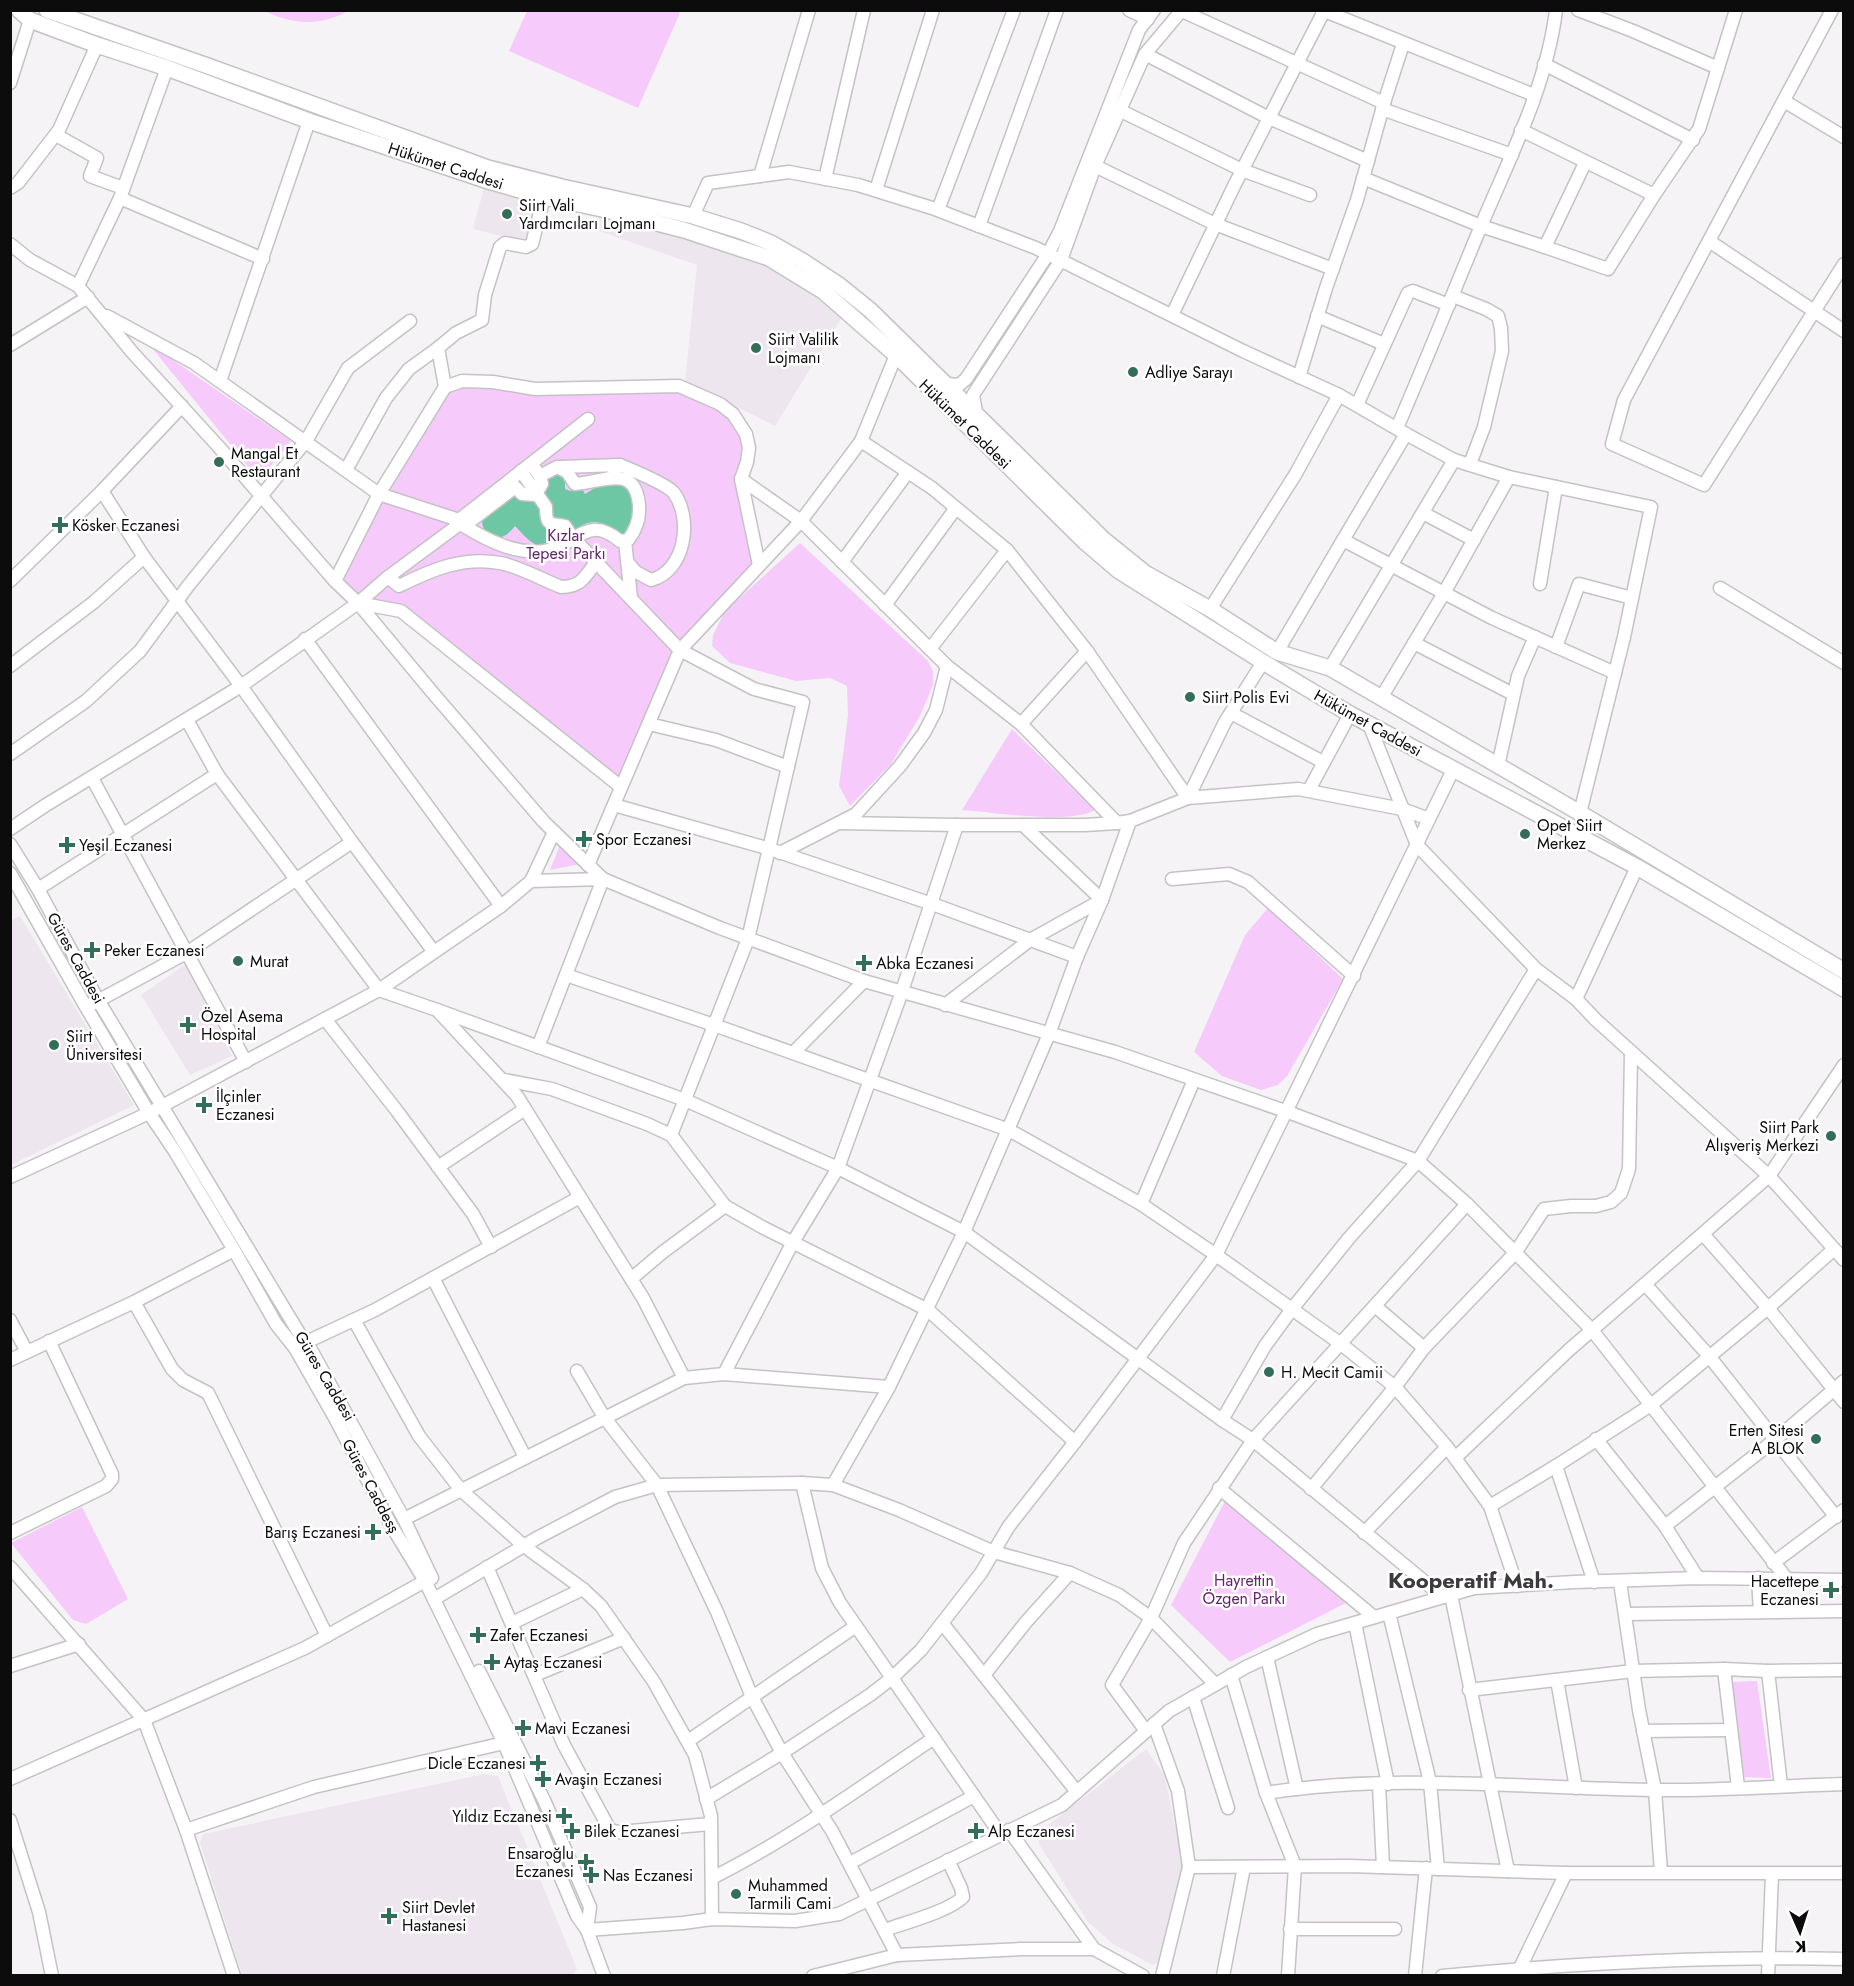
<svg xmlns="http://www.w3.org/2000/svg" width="1854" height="1986" font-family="Jost,sans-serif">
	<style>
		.built { fill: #eee6ef }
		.green { fill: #f6cafb }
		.water { fill: #6dc7a4 }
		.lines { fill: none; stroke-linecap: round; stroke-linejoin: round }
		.minor-casing { stroke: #c5c2c5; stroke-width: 15 }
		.major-casing { stroke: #c5c2c5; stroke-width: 18 }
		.minor { stroke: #fff; stroke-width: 12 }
		.major { stroke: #fff; stroke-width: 15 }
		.poi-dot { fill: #336e58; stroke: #fff; stroke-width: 2 }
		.labels { text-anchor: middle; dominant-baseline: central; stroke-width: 5; stroke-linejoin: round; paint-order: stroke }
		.street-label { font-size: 16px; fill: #0d0c0d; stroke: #fff }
		.poi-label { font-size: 16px; fill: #0d0c0d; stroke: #fff; text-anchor: start }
		.park-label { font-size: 16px; fill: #63246b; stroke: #fff }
		.district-label { font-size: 22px; font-weight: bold; fill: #3d3a3d; stroke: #fff }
	</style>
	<rect width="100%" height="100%" fill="#f6f3f7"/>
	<g class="built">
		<polygon points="485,184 540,199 529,243 473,229"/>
		<polygon points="599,212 768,262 844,314 775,426 685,381 697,265 593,229"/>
		<polygon points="20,916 134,1105 11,1165 10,921"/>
		<polygon points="186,964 232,1056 190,1075 141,995"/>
		<polygon points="1146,1749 1165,1776 1183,1866 1158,1962 1153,1965 1113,1944 1088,1922 1039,1844 1038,1833"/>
		<polygon points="484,1774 498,1776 577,1969 573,1975 242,1975 200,1843 203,1834"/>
	</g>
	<g class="green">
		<polygon points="675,10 680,13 638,108 509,51 527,11"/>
		<path d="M 265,11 L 348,11 C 322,26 291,25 265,11 Z"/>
		<polygon points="148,343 291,441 259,480"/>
		<polygon points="462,381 535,389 679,386 720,404 746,434 741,479 759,565 680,650 621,787 401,611 358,603 335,581 445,387"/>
		<polygon points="800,543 928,661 933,671 933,685 920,716 891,764 850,806 839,786 848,715 847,686 830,678 796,681 730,663 712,646 713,635 725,611"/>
		<path d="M 1012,729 L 1095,810 C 1071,825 992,812 962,810 Z"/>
		<polygon points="560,845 580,864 550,870"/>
		<polygon points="1268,908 1343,979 1287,1076 1278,1085 1261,1090 1222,1076 1194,1052 1245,935"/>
		<polygon points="1226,1499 1348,1602 1230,1662 1171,1605"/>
		<polygon points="82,1507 128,1599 86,1624 73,1620 11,1543"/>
		<polygon points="1757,1681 1771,1778 1743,1777 1732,1682"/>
	</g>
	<path class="water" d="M 559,473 L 565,478 L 565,489 L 570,491 L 581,487 L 585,494 C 592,490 603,482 611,481 C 640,479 636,518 627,535 C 616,535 607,522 593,522 C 573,523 558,553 537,545 C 529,542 522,533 515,526 C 512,530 508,534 504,536 C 491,542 481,530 482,518 L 516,491 L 519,495 L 543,477 Z"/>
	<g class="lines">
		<g class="minor-casing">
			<g id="minor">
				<polyline points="1129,10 1148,19"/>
				<polyline points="1322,10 1534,95"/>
				<polyline points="1578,10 1633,31 1718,68"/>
				<polyline points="1832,10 1624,400 1612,444 1704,485 1844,264"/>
				<polyline points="1182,11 1384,103"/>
				<polyline points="1145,54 1269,118 1368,161"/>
				<polyline points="1544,64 1693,140"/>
				<polyline points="10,83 30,20"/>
				<polyline points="1784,101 1844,137"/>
				<polyline points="1382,109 1512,155"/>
				<polyline points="1119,110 1242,170 1310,195"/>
				<polyline points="1521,130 1654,195 1699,129 1736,10"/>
				<polyline points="56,135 97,158 90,176 123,188"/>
				<polyline points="1095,166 1215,224 1333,269"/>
				<polyline points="760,176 809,10"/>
				<polyline points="1363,178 1481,226 1545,247 1585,163"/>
				<polyline points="825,179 864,10"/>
				<polyline points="10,188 18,183 59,130 97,45"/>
				<polyline points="876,190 933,10"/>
				<polyline points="120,198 263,259"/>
				<polyline points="938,210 1014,10"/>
				<polyline points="693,216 708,183 789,172 858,185 932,208 1036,248 1243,351 1339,395 1406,434"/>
				<polyline points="979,226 1057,10"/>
				<polyline points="1709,241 1844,331"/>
				<polyline points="10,244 30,260 78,286 132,352 218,446 335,581 358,603 432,692 544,822 603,879 720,928 864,981 1115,1052 1288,1112 1418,1161 1467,1204 1592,1330 1787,1579"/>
				<polyline points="1545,247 1608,269 1654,195"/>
				<polyline points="78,286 120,198 167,68"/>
				<polyline points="1453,296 1486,309 1498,316 1501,328 1502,351 1484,427 1470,464"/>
				<polyline points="1172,315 1234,186 1324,11"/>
				<polyline points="107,316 194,363 379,494 459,520 588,419"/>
				<polyline points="1317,316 1384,344"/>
				<polyline points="10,345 88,297"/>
				<polyline points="438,348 456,333 482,320 485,295 500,247 505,243 526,247 532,244 544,197"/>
				<polyline points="1299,377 1326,288 1357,200 1384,103 1403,44"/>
				<polyline points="220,381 309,121"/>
				<polyline points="947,384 959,385 966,379 1048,254 1060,231 1139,30 1154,10"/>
				<polyline points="1357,405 1408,293 1413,291 1449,305"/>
				<polyline points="977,417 973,395 1061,260 1095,166 1145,54 1182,10"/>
				<path d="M 1397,428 C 1426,361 1453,293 1481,226 C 1510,157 1547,85 1556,10"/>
				<polyline points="861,441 896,355"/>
				<path d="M 620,465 C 632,470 667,484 674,493 C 693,520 685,571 651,580 L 636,572 L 628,563"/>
				<polyline points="559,467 620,465 614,470"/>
				<polyline points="346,470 386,398 409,369 438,348 445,387"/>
				<path d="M 521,471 L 546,507 C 546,526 549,523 565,526 L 573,538 L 680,650 L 754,689 L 803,702 L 748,939 L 671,1135"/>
				<polyline points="741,479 801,521 861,441 932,488 1007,550 930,649"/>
				<polyline points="510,482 522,494 535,495 542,484 540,476 535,469"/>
				<path d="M 514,488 L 464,526 C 487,540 516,555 544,551 C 577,546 586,513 620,541 L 628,540 C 636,530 640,518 639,505 C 635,462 601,483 575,484 L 567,472 L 557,467 L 540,476"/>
				<polyline points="102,491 144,557 241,686 352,842 434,952"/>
				<polyline points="1423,513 1474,540"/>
				<polyline points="1343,540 1406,434 1454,460 1509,477 1651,507 1624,637 1580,813"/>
				<polyline points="625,541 631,598"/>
				<polyline points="1007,550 1087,651 1188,798 1225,722 1263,662"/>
				<polyline points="842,562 908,472"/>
				<polyline points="388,577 461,523"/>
				<polyline points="10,581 102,491 182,406"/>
				<polyline points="335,581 379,494 445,387 462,381 493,382 535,389 679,386 720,404 733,414 746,434 749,448 747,462 741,479 759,565"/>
				<polyline points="1540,584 1556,487"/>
				<polyline points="1720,588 1844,663"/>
				<polyline points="358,603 401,611 621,787"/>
				<polyline points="885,605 956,508"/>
				<polyline points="1210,609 1295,475 1339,395"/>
				<polyline points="305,639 501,906"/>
				<polyline points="1414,643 1513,694"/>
				<polyline points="1556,647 1579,584 1632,598"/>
				<polyline points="1277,652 1343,540 1492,618 1615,673"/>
				<polyline points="10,666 94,602 144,557"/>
				<polyline points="1330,668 1454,460"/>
				<polyline points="1381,698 1444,593 1509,477"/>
				<polyline points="1231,713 1323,762"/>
				<polyline points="187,720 217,774 379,990 437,1010 517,1096 643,1298 684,1378"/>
				<polyline points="649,724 716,740 788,767"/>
				<polyline points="1021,724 1087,651"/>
				<polyline points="1369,724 1417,845 1536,969 1576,999 1596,1020 1769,1176 1844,1260"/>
				<polyline points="10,754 86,701 140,651 188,586 306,441 348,368 410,321"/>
				<polyline points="1498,766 1518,676 1535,637"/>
				<polyline points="92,778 246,1062"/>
				<polyline points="1309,790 1350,714"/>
				<polyline points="614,805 770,849 935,905 1077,957"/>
				<polyline points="839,823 957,825 1085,825 1117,823 1130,821 1188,798 1298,789 1402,809 1429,819"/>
				<polyline points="1023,825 1102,900"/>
				<path d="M 10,829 L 46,805 L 241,686 L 358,603 L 388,577 L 399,586 C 431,570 463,556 500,563 C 518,566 543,580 561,587 C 581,587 585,577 596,562"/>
				<polyline points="10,844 38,889 98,1000 305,1343 310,1348 404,1519 432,1578"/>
				<polyline points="780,853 856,814 900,766 924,733 936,710 947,666"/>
				<polyline points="588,865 680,650 801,521 947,666 1021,724 1117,823"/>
				<polyline points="10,873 86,1007 149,1113 174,1150 234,1250 276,1324 295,1348 335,1418 391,1525 425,1581 504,1743 577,1916 587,1930 604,1976"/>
				<polyline points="1172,879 1229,874 1248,882 1354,976"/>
				<polyline points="531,881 603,879"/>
				<polyline points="38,889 217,774"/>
				<polyline points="566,975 714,1025 1009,1130 1141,1204 1216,1255 1341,1344 1395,1387 1447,1447 1490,1506 1517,1586"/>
				<polyline points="1576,999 1637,867"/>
				<polyline points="92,1004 188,952 352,842"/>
				<polyline points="945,1005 1030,940 1102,900"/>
				<polyline points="437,1010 685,1100 838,1168 964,1232 1222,1420 1253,1440 1443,1597"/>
				<polyline points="325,1019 397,1111 473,1214 491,1247"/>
				<polyline points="538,1047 603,879"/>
				<polyline points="793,1053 864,981"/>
				<polyline points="504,1080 552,1089 647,1124 671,1135 725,1206 762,1227 928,1310 1075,1442"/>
				<polyline points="438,1167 525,1109"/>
				<polyline points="10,1177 149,1113 379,990 501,906 531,881 554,832"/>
				<polyline points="1141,1204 1194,1080"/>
				<polyline points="1703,1234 1768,1308 1844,1402"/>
				<polyline points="433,1278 525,1457"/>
				<polyline points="631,1279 663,1252 725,1206"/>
				<polyline points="1645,1284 1709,1356 1836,1517"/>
				<polyline points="134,1302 172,1369 183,1380 208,1393 327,1636"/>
				<polyline points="1375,1306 1424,1348"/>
				<polyline points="10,1320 27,1352"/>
				<polyline points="354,1320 419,1436 461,1490 524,1546 583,1589 601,1606 654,1682 695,1755 711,1816 712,1919"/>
				<polyline points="300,1345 375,1310 580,1197"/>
				<polyline points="10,1360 134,1302 234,1250"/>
				<polyline points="577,1371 604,1417 657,1485 717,1612 752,1697 782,1753 832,1831 897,1955"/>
				<polyline points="724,1374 793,1242 838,1168 900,997 957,825"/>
				<polyline points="1222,1420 1265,1346 1292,1309 1349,1238 1418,1161 1536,969"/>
				<polyline points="1596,1439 1665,1526 1698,1578"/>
				<polyline points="1455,1458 1569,1350 1769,1176 1844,1065"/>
				<polyline points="1556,1466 1594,1582"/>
				<polyline points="802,1483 822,1568 840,1603 1001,1835"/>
				<polyline points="833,1485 889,1387 964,1232 1049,1034 1077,957 1102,900 1130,821"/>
				<polyline points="1219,1488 1374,1617"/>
				<polyline points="1311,1489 1395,1387 1424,1348 1515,1253 1544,1209 1571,1206 1596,1206 1611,1202 1621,1193 1629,1169 1631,1053"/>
				<polyline points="1490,1506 1556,1466 1651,1405 1768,1308 1833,1250"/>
				<polyline points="404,1519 684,1378 724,1374 889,1387"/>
				<polyline points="1665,1526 1776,1439 1844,1381"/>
				<polyline points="10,1533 106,1486 112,1479 112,1474 49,1341"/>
				<polyline points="1364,1533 1447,1447"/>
				<polyline points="1773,1563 1844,1510"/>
				<polyline points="10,1567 144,1720 186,1830 234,1976"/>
				<polyline points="487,1567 564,1745 610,1830 619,1832 710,1824"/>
				<polyline points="1758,1578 1760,1612"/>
				<polyline points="1620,1582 1639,1710 1655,1790 1661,1872"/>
				<polyline points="1451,1595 1508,1871"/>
				<polyline points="434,1599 537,1538 615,1497 657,1485 802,1483 833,1485 899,1510 994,1552 1070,1573 1119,1595 1151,1618 1215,1684"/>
				<polyline points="1389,1613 1430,1782 1438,1869"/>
				<polyline points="1625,1614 1844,1611"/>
				<polyline points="512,1623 583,1589"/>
				<polyline points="942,1623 1077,1792"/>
				<polyline points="1355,1623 1388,1784"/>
				<polyline points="1267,1657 1297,1789"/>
				<polyline points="10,1666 79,1644"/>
				<polyline points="1724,1669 1738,1787"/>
				<polyline points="479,1671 544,1800 590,1907 587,1930"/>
				<polyline points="1768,1671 1781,1786"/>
				<polyline points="535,1675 624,1638"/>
				<polyline points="984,1675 1026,1622 1070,1573"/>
				<polyline points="1231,1675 1266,1793 1295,1866 1288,1976"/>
				<polyline points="1557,1680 1576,1788"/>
				<polyline points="1469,1690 1633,1671 1724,1669 1768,1671 1844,1670"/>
				<polyline points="1193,1697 1228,1808"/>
				<polyline points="1154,1724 1178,1791 1189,1867 1162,1976"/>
				<polyline points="1146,1731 1112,1685 1151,1618 1184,1543 1253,1440 1467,1204"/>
				<polyline points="1643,1731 1731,1730"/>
				<polyline points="688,1741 856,1626"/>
				<polyline points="10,1779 305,1648 425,1581"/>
				<polyline points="1379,1785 1383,1867"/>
				<path d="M 1266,1793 C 1393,1773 1524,1788 1652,1790 C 1716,1791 1780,1786 1844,1784"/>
				<polyline points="706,1799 782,1753 870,1695 892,1678 921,1650 981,1573 1009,1526 1075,1442 1216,1255 1453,770"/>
				<polyline points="10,1820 39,1912 52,1976"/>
				<polyline points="186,1830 314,1787 504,1743"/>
				<polyline points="1009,1830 1094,1949 1143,1976"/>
				<polyline points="850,1863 974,1796"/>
				<polyline points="1189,1867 1349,1866 1566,1873 1844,1873"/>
				<path d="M 712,1878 C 790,1839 861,1787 934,1738"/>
				<polyline points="1290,1929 1395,1929"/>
				<polyline points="587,1930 683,1923 712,1919 795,1921 839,1914 1062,1805 1169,1711 1246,1667 1317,1634 1474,1588 1574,1582 1698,1578 1844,1580"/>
				<path d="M 885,1930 C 904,1923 950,1911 963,1897 L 961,1888 L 948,1860"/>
				<polyline points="1518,1972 1566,1873"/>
				<polyline points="813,1976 897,1955 1021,1949 1094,1949"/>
				<polyline points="1223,1976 1244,1867"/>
				<polyline points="1415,1976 1426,1868"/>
				<path d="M 1442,1976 C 1575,1963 1709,1956 1844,1959"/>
				<polyline points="1768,1976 1772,1874"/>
			</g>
		</g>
		<g class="major-casing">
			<g id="major">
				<polyline points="19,10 30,20 97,45 167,68 309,121 485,180 544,197 602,209 684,230 769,258 823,291 896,355 1085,542 1119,571 1263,662 1350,714 1637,867 1844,989"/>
				<polyline points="47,10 205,65 488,168 562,187 693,216 741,231 771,243 801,260 839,285 870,310 1103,539 1145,573 1210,609 1277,652 1330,668 1580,813 1844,971"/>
			</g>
		</g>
		<use href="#minor" class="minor"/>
		<use href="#major" class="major"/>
	</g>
	<g class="poi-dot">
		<circle cx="507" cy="214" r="6"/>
		<circle cx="756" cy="348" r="6"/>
		<circle cx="1133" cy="372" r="6"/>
		<circle cx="219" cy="462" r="6"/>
		<path d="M57 516h6v6h6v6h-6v6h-6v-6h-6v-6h6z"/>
		<circle cx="1190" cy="697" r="6"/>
		<circle cx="1525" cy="834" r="6"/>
		<path d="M581 830h6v6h6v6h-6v6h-6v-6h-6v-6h6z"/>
		<path d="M64 836h6v6h6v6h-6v6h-6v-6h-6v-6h6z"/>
		<path d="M89 941h6v6h6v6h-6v6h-6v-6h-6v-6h6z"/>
		<circle cx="238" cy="961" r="6"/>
		<path d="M861 954h6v6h6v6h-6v6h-6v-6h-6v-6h6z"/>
		<path d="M185 1016h6v6h6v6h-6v6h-6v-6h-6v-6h6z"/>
		<circle cx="54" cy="1045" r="6"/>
		<path d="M201 1096h6v6h6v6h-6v6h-6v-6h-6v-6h6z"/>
		<circle cx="1831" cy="1136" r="6"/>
		<circle cx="1269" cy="1372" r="6"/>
		<circle cx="1816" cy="1439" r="6"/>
		<path d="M370 1523h6v6h6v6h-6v6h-6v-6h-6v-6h6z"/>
		<path d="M1828 1581h6v6h6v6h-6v6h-6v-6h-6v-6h6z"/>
		<path d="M475 1626h6v6h6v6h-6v6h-6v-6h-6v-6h6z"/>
		<path d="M489 1653h6v6h6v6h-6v6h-6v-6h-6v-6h6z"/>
		<path d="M520 1719h6v6h6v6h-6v6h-6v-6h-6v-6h6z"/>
		<path d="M535 1754h6v6h6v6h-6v6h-6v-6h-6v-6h6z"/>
		<path d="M540 1770h6v6h6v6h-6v6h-6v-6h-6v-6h6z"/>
		<path d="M561 1807h6v6h6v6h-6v6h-6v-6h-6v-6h6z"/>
		<path d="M569 1822h6v6h6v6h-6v6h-6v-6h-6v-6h6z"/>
		<path d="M973 1822h6v6h6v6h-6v6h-6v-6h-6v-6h6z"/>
		<path d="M583 1853h6v6h6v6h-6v6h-6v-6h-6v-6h6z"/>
		<path d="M588 1866h6v6h6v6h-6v6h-6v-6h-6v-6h6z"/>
		<circle cx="736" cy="1894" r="6"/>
		<path d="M386 1907h6v6h6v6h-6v6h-6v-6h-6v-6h6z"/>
	</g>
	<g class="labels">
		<g class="street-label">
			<text transform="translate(446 166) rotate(18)">Hükümet Caddesi</text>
			<text transform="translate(965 424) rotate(44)">Hükümet Caddesi</text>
			<text transform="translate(1368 723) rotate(29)">Hükümet Caddesi</text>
			<text transform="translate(76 958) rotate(61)">Güres Caddesi</text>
			<text transform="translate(325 1376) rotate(59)">Güres Caddesi</text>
			<text transform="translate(371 1486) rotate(62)">Güres Caddesş</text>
		</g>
		<g class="poi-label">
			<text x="519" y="205">Siirt Vali<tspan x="519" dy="18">Yardımcıları Lojmanı</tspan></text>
			<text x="768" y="339">Siirt Valilik<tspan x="768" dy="18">Lojmanı</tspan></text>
			<text x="1145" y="372">Adliye Sarayı</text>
			<text x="231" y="453">Mangal Et<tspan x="231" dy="18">Restaurant</tspan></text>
			<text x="72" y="525">Kösker Eczanesi</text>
			<text x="1202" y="697">Siirt Polis Evi</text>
			<text x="1537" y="825">Opet Siirt<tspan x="1537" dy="18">Merkez</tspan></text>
			<text x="596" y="839">Spor Eczanesi</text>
			<text x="79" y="845">Yeşil Eczanesi</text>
			<text x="104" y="950">Peker Eczanesi</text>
			<text x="250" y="961">Murat</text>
			<text x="876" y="963">Abka Eczanesi</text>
			<text x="201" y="1016">Özel Asema<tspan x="201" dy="18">Hospital</tspan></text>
			<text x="66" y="1036">Siirt<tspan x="66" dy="18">Üniversitesi</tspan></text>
			<text x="216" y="1096">İlçinler<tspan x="216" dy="18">Eczanesi</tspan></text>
			<text x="1819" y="1127" text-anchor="end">Siirt Park<tspan x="1819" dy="18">Alışveriş Merkezi</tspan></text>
			<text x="1281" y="1372">H. Mecit Camii</text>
			<text x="1804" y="1430" text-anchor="end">Erten Sitesi<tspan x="1804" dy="18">A BLOK</tspan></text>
			<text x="361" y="1532" text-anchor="end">Barış Eczanesi</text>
			<text x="1819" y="1581" text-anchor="end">Hacettepe<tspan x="1819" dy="18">Eczanesi</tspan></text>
			<text x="490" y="1635">Zafer Eczanesi</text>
			<text x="504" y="1662">Aytaş Eczanesi</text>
			<text x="535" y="1728">Mavi Eczanesi</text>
			<text x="526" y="1763" text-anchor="end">Dicle Eczanesi</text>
			<text x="555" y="1779">Avaşin Eczanesi</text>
			<text x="552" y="1816" text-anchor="end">Yıldız Eczanesi</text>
			<text x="584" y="1831">Bilek Eczanesi</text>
			<text x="988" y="1831">Alp Eczanesi</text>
			<text x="574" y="1853" text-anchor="end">Ensaroğlu<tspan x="574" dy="18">Eczanesi</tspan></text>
			<text x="603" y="1875">Nas Eczanesi</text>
			<text x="748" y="1885">Muhammed<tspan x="748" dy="18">Tarmili Cami</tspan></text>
			<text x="402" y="1907">Siirt Devlet<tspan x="402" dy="18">Hastanesi</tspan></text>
		</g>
		<g class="park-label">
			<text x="566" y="535">Kızlar<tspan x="566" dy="18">Tepesi Parkı</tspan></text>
			<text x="1244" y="1580">Hayrettin<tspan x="1244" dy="18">Özgen Parkı</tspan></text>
		</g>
		<g class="district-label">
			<text x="1471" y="1580">Kooperatif Mah.</text>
		</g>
	</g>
	<rect width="1854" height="1986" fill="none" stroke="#0d0c0d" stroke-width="24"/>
	<g transform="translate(1800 1932) rotate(177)" stroke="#ffffff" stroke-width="4.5" paint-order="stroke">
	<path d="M0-4.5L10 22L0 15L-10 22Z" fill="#0d0c0d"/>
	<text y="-9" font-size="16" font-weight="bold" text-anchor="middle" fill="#0d0c0d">K</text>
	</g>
</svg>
